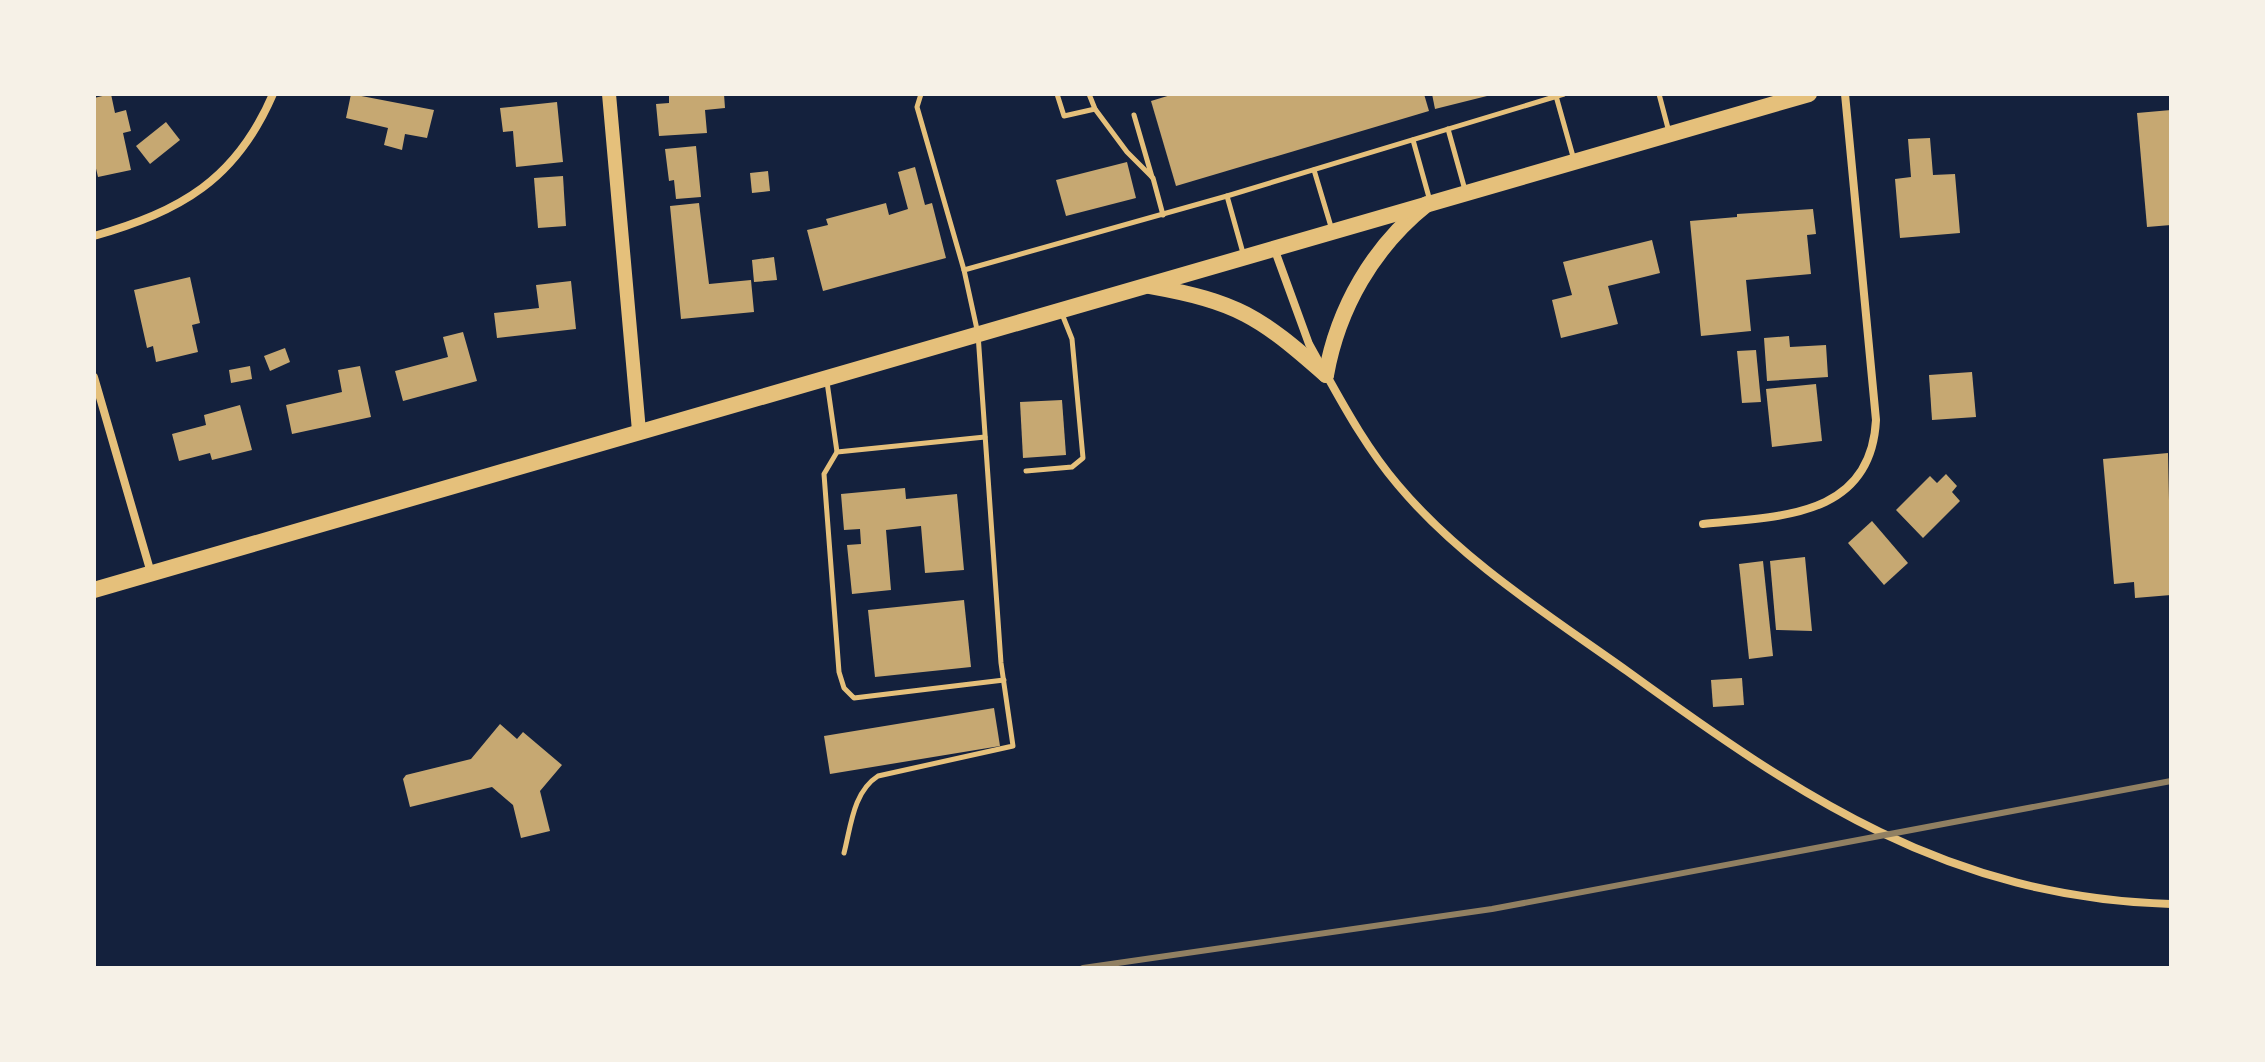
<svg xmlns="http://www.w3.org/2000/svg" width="2265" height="1062" font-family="'Golos Text',sans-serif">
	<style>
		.building { fill: #c6a872 }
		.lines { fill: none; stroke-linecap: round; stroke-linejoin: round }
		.service { stroke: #e5c07b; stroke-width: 5 }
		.minor { stroke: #e5c07b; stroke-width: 8 }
		.tertiary { stroke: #e5c07b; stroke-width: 14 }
		.primary { stroke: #e5c07b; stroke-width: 16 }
		.rail { stroke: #918062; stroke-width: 6 }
	</style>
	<rect width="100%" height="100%" fill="#14213d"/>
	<g class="building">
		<polygon points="111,94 115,113 126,110 131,131 123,133 131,170 98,177 94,160 94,98"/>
		<polygon points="351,94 434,110 427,138 405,134 402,150 384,145 388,128 346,118"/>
		<polygon points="669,94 724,94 725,108 705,110 707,133 659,136 656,104 669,103"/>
		<polygon points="1174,94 1424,94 1429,111 1176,186 1151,101"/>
		<polygon points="1432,94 1490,94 1491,95 1435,109"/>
		<polygon points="557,102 563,162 516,167 513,131 503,132 500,108"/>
		<polygon points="2171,110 2171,225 2147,227 2137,113"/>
		<polygon points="166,122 180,140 150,164 136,146"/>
		<polygon points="1930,138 1933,175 1955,174 1960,233 1900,238 1895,179 1911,177 1908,139"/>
		<polygon points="696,146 701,197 676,199 674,180 669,181 665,149"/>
		<polygon points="1127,162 1136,198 1066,216 1056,180"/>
		<polygon points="915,167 925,205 932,203 946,258 823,291 807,230 828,225 826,219 886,203 889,215 908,209 898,172"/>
		<polygon points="768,171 770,191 752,193 750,173"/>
		<polygon points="563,176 566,226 538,228 534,178"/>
		<polygon points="699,203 709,284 751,280 754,312 681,319 670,206"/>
		<polygon points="1813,209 1816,234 1807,235 1811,274 1746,280 1751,331 1701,336 1690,221 1737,217 1737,214"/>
		<polygon points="1652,240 1660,273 1608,286 1618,324 1561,338 1552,300 1572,295 1563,262"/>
		<polygon points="774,257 777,280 754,282 752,260"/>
		<polygon points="190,277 200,323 192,325 198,352 156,362 153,346 147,348 134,290"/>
		<polygon points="571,281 576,329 497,338 494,313 539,308 536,285"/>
		<polygon points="463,332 477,381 403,401 395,371 448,357 443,337"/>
		<polygon points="1789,336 1790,347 1826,345 1828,377 1767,381 1764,338"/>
		<polygon points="285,348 290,362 270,371 264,356"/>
		<polygon points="1756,350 1761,402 1742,403 1737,351"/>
		<polygon points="250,366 252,379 231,383 229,370"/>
		<polygon points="360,366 371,417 292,434 286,405 342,392 338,370"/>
		<polygon points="1972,372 1976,417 1932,420 1929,375"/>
		<polygon points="1816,384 1822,441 1772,447 1766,389"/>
		<polygon points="1062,400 1066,455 1023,458 1020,402"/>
		<polygon points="240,405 252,450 212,460 210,453 179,461 172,434 206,425 204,415"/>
		<polygon points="2168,453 2171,595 2135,598 2134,582 2114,584 2103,459"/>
		<polygon points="1946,474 1957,486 1952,492 1960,501 1923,538 1896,510 1930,476 1937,483"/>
		<polygon points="905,488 906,499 957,494 964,570 925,573 921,526 886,530 891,590 852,594 847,545 861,544 860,529 844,530 841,494"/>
		<polygon points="1872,521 1908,563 1884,585 1848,543"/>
		<polygon points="1805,557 1812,631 1776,630 1770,561"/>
		<polygon points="1763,561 1773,656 1749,659 1739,564"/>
		<polygon points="964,600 971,667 875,677 868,610"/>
		<polygon points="1742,678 1744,705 1713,707 1711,680"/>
		<polygon points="994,708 1000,746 830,774 824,736"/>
		<polygon points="500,724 517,739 523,732 562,765 540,791 550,831 521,838 513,805 492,787 410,807 403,779 406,775 471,759"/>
	</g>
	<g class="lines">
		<g class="service">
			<polyline points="921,94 917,107 964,270"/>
			<polyline points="1057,94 1064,116 1095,109"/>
			<polyline points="1089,94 1095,109 1127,152 1153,178 1163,215"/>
			<polyline points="1659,94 1669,132"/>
			<polyline points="1556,96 1574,160"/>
			<polyline points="1134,115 1152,177"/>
			<polyline points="1448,129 1465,190"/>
			<polyline points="1413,140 1430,201"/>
			<polyline points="1314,170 1332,230"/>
			<polyline points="1227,196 1243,253"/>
			<polyline points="827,382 837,452"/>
			<polyline points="985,437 837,452 824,474 839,672 844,688 854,698 1004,680"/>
			<polyline points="1026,471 1072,467 1083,458 1072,339 1062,314"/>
			<path d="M 844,853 C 851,826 853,792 878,776 L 1013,746 L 1001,663 L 978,334 L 964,270 L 1227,196 L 1564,94"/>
		</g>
		<g class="minor">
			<path d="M 94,236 C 181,211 236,180 273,94"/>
			<polyline points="1274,248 1309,344 1319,362"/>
			<path d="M 1326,374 C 1347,412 1369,451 1398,485 C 1461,560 1547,614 1627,671 C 1801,797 1947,897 2171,904"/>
			<polyline points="94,377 151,573"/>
			<path d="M 1703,524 C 1777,516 1871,519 1876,420 L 1845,94"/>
		</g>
		<polyline class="tertiary" points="609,94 639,431"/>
		<g class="primary">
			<path d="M 1149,286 C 1238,302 1259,316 1326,375"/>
			<path d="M 1326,375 C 1338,308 1373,247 1427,204"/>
			<polyline points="94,590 1809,94"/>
		</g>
		<polyline class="rail" points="1083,968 1492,909 2171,781"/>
	</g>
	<rect width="2265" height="1062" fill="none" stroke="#f6f1e7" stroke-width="192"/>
</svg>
